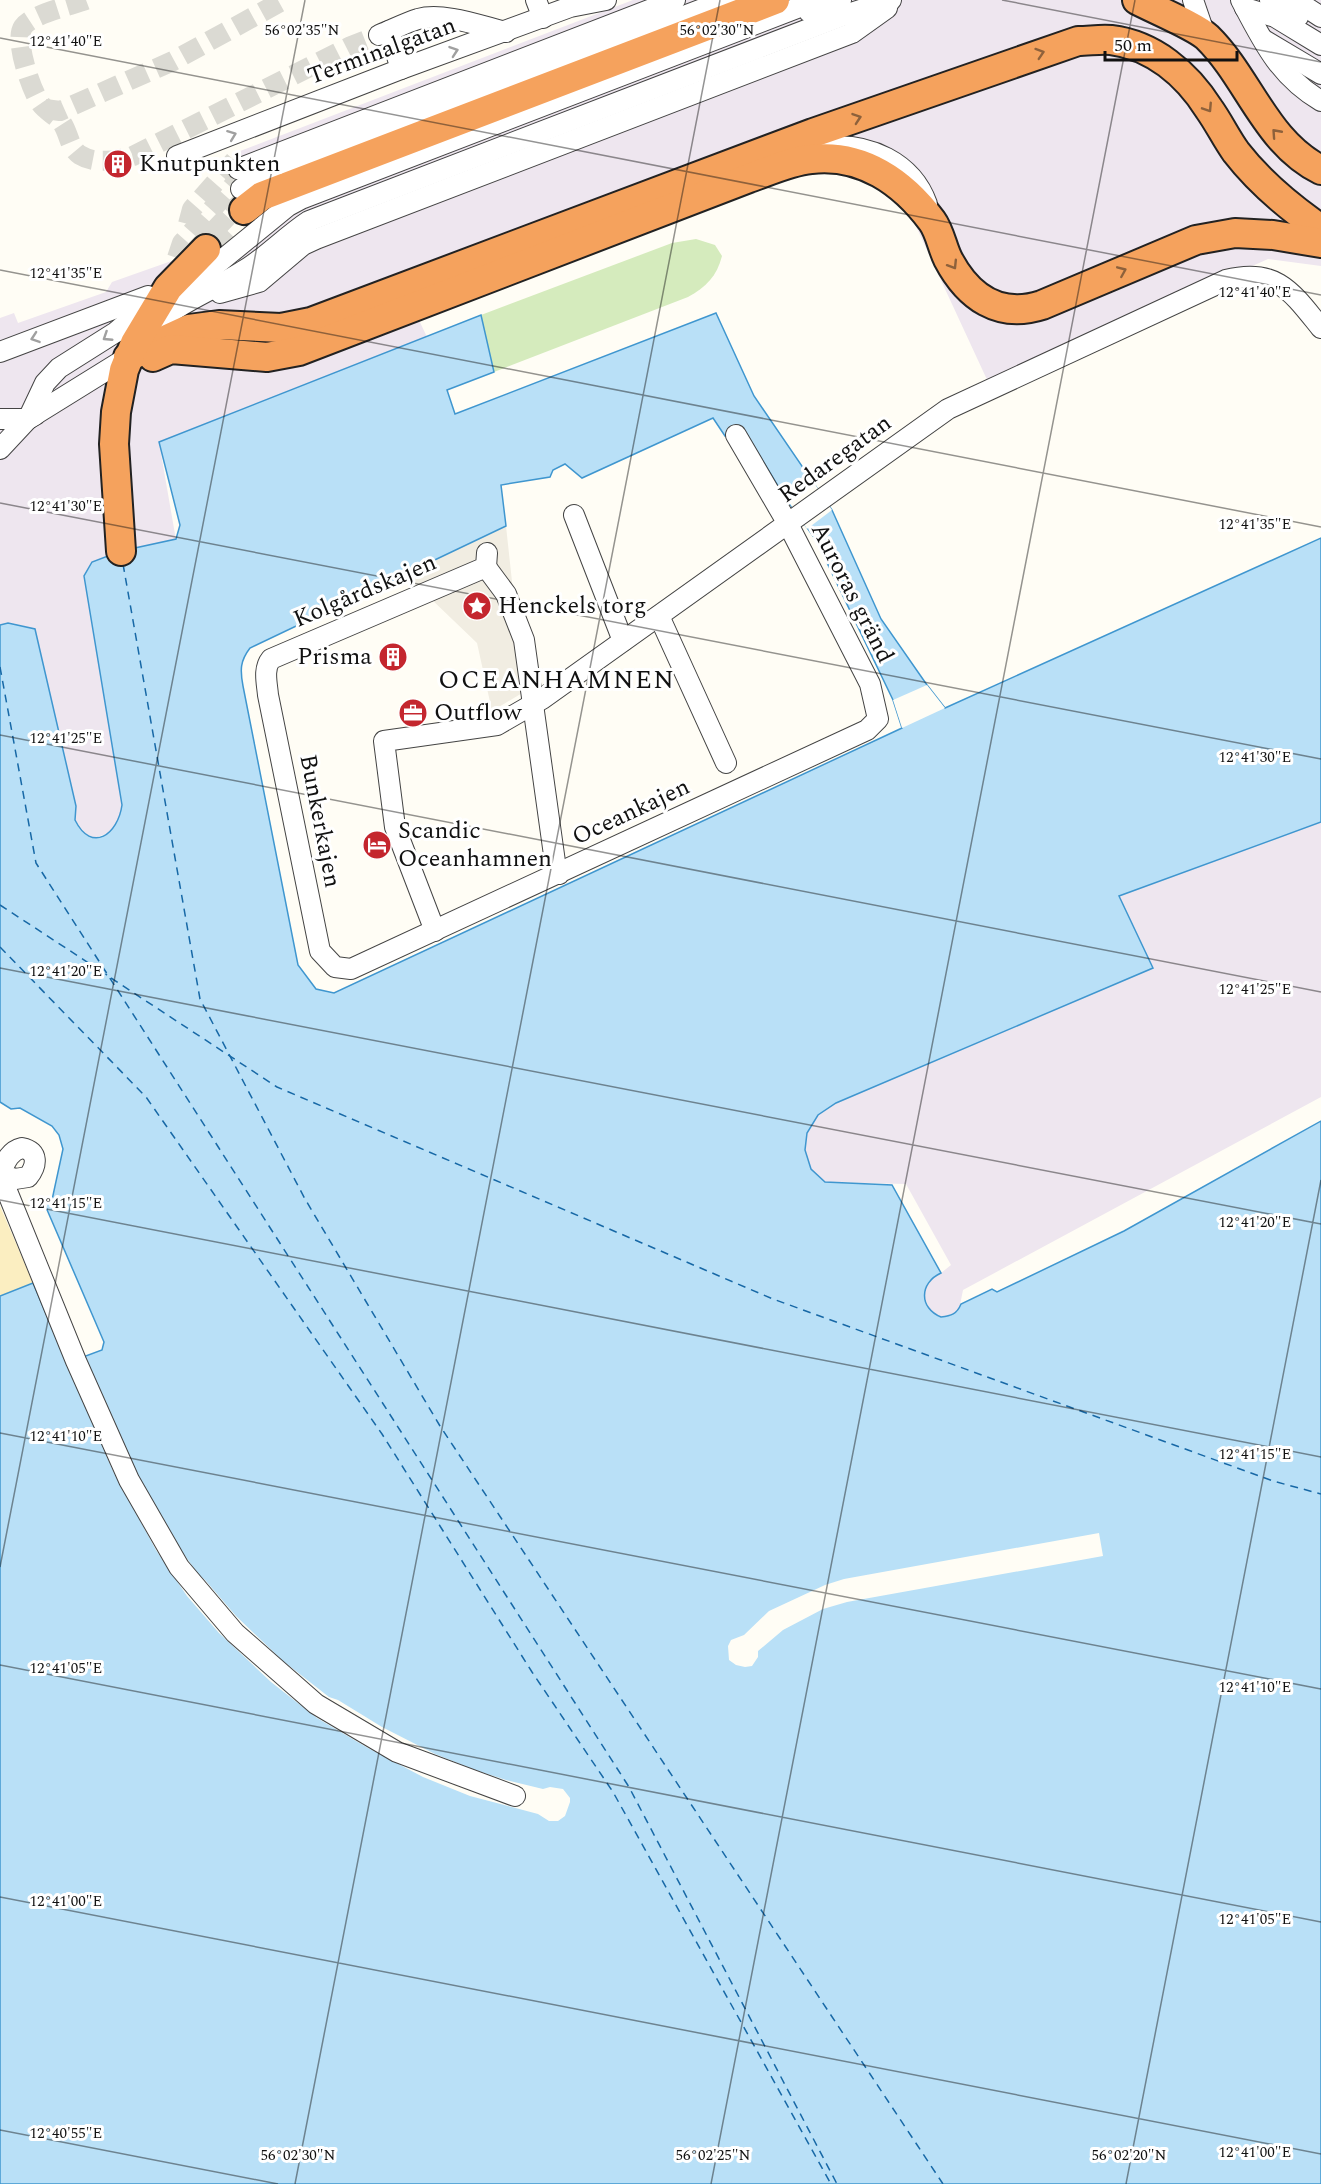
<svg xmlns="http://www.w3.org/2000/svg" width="1321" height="2184" font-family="Spectral,serif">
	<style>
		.industrial { fill: #eee6ef }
		.green { fill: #d5ebbd }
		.sand { fill: #fbeec1 }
		.plaza { fill: #f1ede2 }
		.water { fill: #b9e0f7; stroke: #3f96cf; stroke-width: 1.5; fill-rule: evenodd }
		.pier { fill: #fffdf5 }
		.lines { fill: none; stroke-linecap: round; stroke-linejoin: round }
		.ferry { stroke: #1768a6; stroke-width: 1.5; stroke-dasharray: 8 6; stroke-linecap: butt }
		.minor-tunnel { stroke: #dbdad3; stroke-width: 20; stroke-dasharray: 20 10; stroke-linecap: butt }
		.highway-tunnel { stroke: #dbdad3; stroke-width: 28; stroke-dasharray: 28 14; stroke-linecap: butt }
		.minor-casing { stroke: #444; stroke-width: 22 }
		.highway-casing { stroke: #222; stroke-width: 32 }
		.minor { stroke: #fff; stroke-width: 20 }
		.highway { stroke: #f5a25d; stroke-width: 28 }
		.oneway { stroke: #a0a0a0 }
		.oneway2 { stroke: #8e613b }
		.ticks { fill: none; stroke: #111; stroke-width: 1.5; stroke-opacity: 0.45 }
		.labels { text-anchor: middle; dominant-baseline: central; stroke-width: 6; stroke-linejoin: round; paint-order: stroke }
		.street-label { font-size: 24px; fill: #111; stroke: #fff }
		.poi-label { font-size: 24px; fill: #111; stroke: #fff; text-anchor: start }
		.neighbourhood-label { font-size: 26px; letter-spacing: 1.5px; fill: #111; stroke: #fff }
		.ticks-label { font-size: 15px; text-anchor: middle; fill: #111; stroke: #fff; stroke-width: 6; stroke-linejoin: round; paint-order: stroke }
	</style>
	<rect width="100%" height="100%" fill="#fffdf5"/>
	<g class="industrial">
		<polygon points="633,0 1321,0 1321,266 1268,259 989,384 914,222 897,200 868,182 834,172 799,172 418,318 427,337 159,442 176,540 121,551 103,684 122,805 121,813 112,832 94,838 85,833 75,820 76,806 35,630 8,623 0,625 0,318 14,313 18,323 106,292 112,282 248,234 235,153"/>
		<polygon points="1321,822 1321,1097 963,1290 959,1310 953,1314 941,1317 930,1310 923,1294 925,1287 934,1276 941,1273 951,1265 906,1184 825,1182 811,1169 805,1150 807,1133 818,1115 836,1103 1152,968 1119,896"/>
	</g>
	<path class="green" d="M 696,239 L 715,245 L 722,256 C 717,276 706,287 688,297 L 494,372 L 481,315 L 672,243 Z"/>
	<polygon class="sand" points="0,1206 33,1283 0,1296"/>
	<polygon class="plaza" points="506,526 524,692 492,711 477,643 405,574"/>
	<path class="water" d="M 716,313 L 754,396 L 832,510 L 881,619 L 927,685 L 945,708 L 1321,538 L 1321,822 L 1119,896 L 1153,968 L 836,1103 L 818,1115 L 807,1133 L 805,1150 L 811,1169 L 825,1182 L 892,1185 L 941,1273 C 919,1283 919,1308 941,1317 C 951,1316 957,1314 961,1304 L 992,1289 L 997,1292 L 1124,1231 L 1321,1121 L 1321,2184 L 0,2184 L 0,1296 L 33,1283 L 67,1363 L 102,1350 L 104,1342 L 45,1205 L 52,1200 L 63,1149 L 59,1135 L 52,1126 L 20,1108 L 11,1109 L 0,1102 L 0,625 L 8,623 L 35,629 L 76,806 L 75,820 C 92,854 118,834 122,805 L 84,576 L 92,562 L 121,551 L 176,539 L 180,525 L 159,442 L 481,315 L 494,372 L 447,390 L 455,414 ZM 713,418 L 725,436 L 743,428 L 784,496 L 816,540 L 893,700 L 902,728 L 334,993 L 316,989 L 298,965 L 243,686 C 240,670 240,661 250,648 L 506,526 L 501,485 L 550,477 L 553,470 L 565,464 L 582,478 Z"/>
	<g class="pier">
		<polygon points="811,478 832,510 807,529 784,495"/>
		<polygon points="927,685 945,708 902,728 893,700"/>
		<polygon points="67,1363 94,1382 100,1390 146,1494 178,1546 198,1574 205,1580 236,1616 283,1661 329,1697 338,1700 382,1727 435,1754 475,1770 506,1780 543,1789 550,1787 563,1789 570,1798 570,1802 565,1816 558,1821 549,1821 538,1814 470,1796 423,1777 368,1748 317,1718 271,1682 219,1633 187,1596 156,1550 113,1471"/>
		<polygon points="1099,1533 1103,1556 847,1602 823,1609 783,1630 758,1651 758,1657 752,1666 745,1667 736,1665 729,1660 728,1646 731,1640 744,1635 769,1611 825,1585 844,1579"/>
	</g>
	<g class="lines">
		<g class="ferry">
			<polyline points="123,564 200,999 305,1199 440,1426 943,2184"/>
			<polyline points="0,667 36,863 629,1787 837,2184"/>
			<polyline points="0,905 107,975"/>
			<polyline points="0,947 146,1097 382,1434 532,1672 613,1792 831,2184"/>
			<polyline points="111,978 277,1087 773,1299 1273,1481 1321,1494"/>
		</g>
		<g class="minor-tunnel">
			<path d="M 86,0 C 70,6 32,14 23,27 C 14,40 31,89 39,101 C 44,111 56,115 62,123 C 69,133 69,148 80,155 C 96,165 117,160 133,156 L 351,46 L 379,35"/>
			<polyline points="45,109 60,111 173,61 284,0"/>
			<polyline points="188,224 192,209 236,159"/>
			<polyline points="193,253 243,200"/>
			<polyline points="177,258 182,243 239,179"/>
		</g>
		<polyline class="highway-tunnel" points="206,249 244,210"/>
		<g class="minor-casing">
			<g id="minor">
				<polyline points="536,0 543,18"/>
				<polyline points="1193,0 1205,35"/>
				<path d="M 1241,0 C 1263,42 1279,76 1321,101"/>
				<polyline points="1270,0 1298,17"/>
				<polyline points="1295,0 1321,17"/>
				<polyline points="1245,8 1275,17 1321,45"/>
				<polyline points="809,12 841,0"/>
				<polyline points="389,31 401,69"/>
				<path d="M 379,35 C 392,30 405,23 418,19 C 443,12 481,26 506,32"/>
				<polyline points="1264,40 1321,74"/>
				<path d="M 825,147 C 868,142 912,162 927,204"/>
				<polyline points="177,156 401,69 570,7 606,0"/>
				<polyline points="238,169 675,0"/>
				<polyline points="241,189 254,180 726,0"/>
				<polyline points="220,293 259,282 303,245 316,239 852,33 887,8"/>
				<polyline points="171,306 185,290 288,206 301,199 818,0"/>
				<path d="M 149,329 C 176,304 212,291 243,271 C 267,257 286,236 309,221 L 845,15 L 891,0"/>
				<polyline points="0,352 148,296"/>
				<polyline points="0,419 28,419 35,415"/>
				<polyline points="28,419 45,383 59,368 116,332 155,299"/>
				<polyline points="0,449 28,419 128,357"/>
				<polyline points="574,515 623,641"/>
				<path d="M 487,553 L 486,567 L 271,659 C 263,669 267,683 268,695 L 320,951 L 335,967 L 351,969 L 867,730 L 878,719 L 870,684 L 788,524 L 736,435"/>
				<polyline points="486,567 506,594 524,640 555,862 559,874"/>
				<polyline points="659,616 726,763"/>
				<path d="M 435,931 L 395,827 L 384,741 L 497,725 L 542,699 L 948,409 L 1226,280 C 1276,267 1292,292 1321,328"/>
				<path d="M 22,1148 C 39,1151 37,1166 28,1177 L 15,1179 L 0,1174 C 5,1163 9,1151 22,1148 Z"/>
				<polyline points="0,1174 76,1361 129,1480 179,1567 235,1633 316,1704 397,1752 515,1796"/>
			</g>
		</g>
		<g class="highway-casing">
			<g id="highway">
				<path d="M 1137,0 C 1154,9 1195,26 1207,37 C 1249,78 1265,142 1321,170"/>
				<polyline points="244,210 262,196 775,0"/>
				<path d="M 128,357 L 189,329 L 219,325 L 281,328 L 311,322 L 813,133 L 1078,41 C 1089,41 1100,39 1111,40 C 1153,45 1187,74 1209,109 C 1219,123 1226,138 1236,152 C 1260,183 1289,207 1321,229"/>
				<path d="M 153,357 L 171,349 L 267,357 L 299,351 L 749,178 C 769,171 790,161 811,159 C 862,153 903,182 932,221 C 940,232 942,247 948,259 C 968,297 999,319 1042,305 L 1196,240 L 1235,233 L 1273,235 L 1321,243"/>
				<polyline points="121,551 114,444 116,412 124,370 135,343 168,288 206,249"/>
			</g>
		</g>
		<use href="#minor" class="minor"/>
		<use href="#highway" class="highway"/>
	</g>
	<defs><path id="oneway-chevron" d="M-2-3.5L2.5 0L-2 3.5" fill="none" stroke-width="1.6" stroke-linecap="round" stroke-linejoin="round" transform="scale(1.5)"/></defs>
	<g class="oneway">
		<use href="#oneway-chevron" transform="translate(454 51) rotate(-19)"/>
		<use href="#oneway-chevron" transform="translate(232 135) rotate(-21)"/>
		<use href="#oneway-chevron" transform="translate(107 337) rotate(147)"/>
		<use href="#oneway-chevron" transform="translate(35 338) rotate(161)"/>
	</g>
	<g class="oneway2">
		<use href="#oneway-chevron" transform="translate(1040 53) rotate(-18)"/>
		<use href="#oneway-chevron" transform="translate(1208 108) rotate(57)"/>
		<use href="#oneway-chevron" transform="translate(857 118) rotate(-19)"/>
		<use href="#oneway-chevron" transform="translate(1276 133) rotate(-132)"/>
		<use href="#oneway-chevron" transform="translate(953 265) rotate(58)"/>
		<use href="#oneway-chevron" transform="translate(1122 271) rotate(-23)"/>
	</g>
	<path class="ticks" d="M 1002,0 L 1321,62M 0,38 L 1321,295M 0,270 L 1321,527M 0,503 L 1321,759M 0,735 L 1321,992M 0,968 L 1321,1224M 0,1200 L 1321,1457M 0,1433 L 1321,1689M 0,1567 L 305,0M 0,1665 L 1321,1922M 0,1897 L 1321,2154M 0,2130 L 278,2184M 295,2184 L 720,0M 711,2184 L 1135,0M 1126,2184 L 1321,1180"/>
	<defs>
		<g id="building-disc" transform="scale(1.5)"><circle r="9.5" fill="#c4262e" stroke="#fff"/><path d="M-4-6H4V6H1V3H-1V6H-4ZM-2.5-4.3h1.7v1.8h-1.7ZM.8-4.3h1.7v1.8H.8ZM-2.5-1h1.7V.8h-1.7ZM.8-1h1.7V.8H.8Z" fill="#fff"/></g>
		<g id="sight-disc" transform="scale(1.5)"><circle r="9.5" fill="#c4262e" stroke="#fff"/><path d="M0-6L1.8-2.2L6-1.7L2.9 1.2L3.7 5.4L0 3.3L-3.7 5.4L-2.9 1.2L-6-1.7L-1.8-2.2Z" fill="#fff"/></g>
		<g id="office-disc" transform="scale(1.5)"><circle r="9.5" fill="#c4262e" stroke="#fff"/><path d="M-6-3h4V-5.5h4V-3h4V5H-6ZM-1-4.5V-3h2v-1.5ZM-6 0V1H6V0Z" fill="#fff"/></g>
		<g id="hotel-disc" transform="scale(1.5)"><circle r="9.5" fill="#c4262e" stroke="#fff"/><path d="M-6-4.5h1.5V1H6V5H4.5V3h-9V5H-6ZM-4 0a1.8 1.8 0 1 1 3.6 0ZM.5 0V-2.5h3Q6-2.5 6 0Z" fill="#fff"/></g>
	</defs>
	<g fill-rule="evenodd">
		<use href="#building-disc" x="118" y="164"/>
		<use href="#sight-disc" x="477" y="606"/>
		<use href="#building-disc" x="393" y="657"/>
		<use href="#office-disc" x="413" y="713"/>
		<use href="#hotel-disc" x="377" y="845"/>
	</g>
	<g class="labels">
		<g class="street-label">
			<text transform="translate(382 51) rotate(-20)">Terminalgatan</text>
			<text transform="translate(835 459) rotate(-36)">Redaregatan</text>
			<text transform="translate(365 591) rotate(-23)">Kolgårdskajen</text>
			<text transform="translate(852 593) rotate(63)">Auroras gränd</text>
			<text transform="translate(631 812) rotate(-25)">Oceankajen</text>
			<text transform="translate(320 821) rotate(79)">Bunkerkajen</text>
		</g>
		<g class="poi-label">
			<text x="139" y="164">Knutpunkten</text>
			<text x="498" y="606">Henckels torg</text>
			<text x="372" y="657" text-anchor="end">Prisma</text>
			<text x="434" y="713">Outflow</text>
			<text x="398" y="831">Scandic<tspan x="398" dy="28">Oceanhamnen</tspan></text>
		</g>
		<g class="neighbourhood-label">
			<text x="557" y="680">OCEANHAMNEN</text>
		</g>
	</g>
	<g class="ticks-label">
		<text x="302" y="35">56°02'35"N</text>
		<text x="717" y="35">56°02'30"N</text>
		<text x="66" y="46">12°41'40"E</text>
		<text x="66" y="278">12°41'35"E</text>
		<text x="1255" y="297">12°41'40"E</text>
		<text x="66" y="511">12°41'30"E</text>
		<text x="1255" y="529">12°41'35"E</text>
		<text x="66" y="743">12°41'25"E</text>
		<text x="1255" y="762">12°41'30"E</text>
		<text x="66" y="976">12°41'20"E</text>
		<text x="1255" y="994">12°41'25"E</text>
		<text x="66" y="1208">12°41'15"E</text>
		<text x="1255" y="1227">12°41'20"E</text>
		<text x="66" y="1441">12°41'10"E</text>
		<text x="1255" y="1459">12°41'15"E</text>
		<text x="66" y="1673">12°41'05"E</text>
		<text x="1255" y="1692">12°41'10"E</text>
		<text x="66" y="1906">12°41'00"E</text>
		<text x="1255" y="1924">12°41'05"E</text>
		<text x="66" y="2138">12°40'55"E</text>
		<text x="1255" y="2157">12°41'00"E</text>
		<text x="298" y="2160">56°02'30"N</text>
		<text x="713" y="2160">56°02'25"N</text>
		<text x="1129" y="2160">56°02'20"N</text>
	</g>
	<path d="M1105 51v9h132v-9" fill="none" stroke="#111111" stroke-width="3"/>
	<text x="1114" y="51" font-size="18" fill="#111111" stroke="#ffffff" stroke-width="4.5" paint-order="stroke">50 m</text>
</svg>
